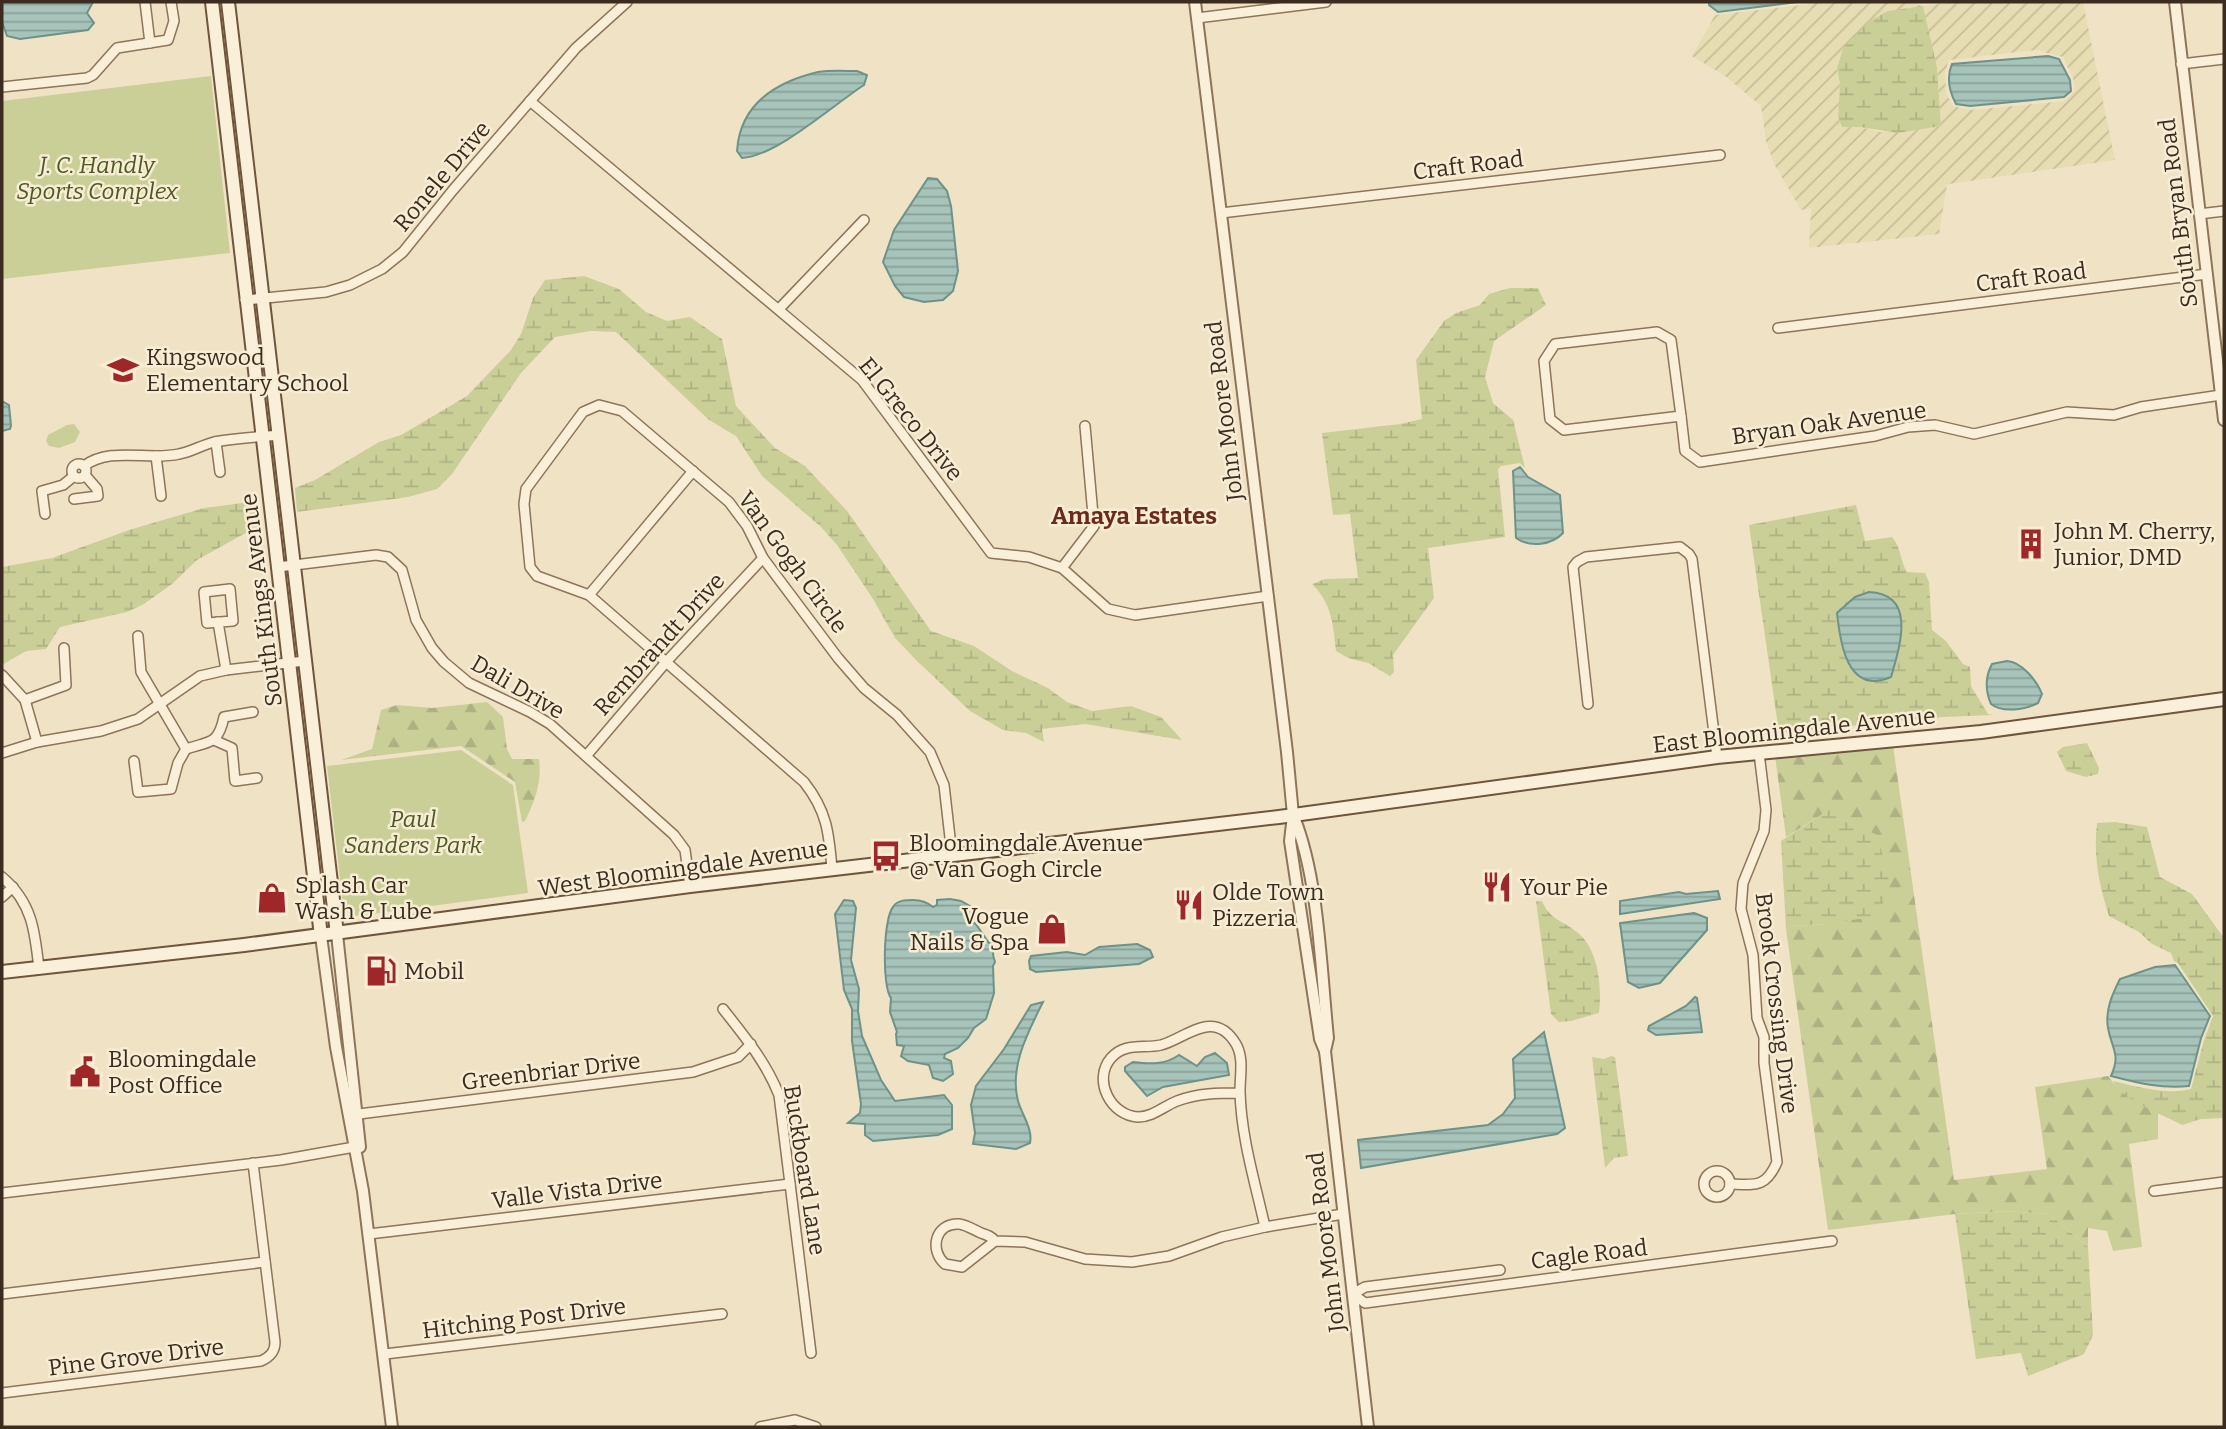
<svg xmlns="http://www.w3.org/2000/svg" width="2226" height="1429" font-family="Bitter,serif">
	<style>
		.farmland { fill: url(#farmland-furrows); fill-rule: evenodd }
		.green { fill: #cacf98 }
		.forest { fill: url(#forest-firs) }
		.wetland { fill: url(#wetland-marsh) }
		.water { fill: url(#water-rules); stroke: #6d9389; stroke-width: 2 }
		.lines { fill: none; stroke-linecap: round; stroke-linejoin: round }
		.minor-casing { stroke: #8d745a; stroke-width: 12 }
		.tertiary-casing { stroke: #8d745a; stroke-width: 14 }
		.secondary-casing { stroke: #6f553d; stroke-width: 16 }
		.minor { stroke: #faf0d9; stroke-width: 9 }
		.tertiary { stroke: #faf0d9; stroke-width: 10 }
		.secondary { stroke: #faf0d9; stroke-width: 12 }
		.labels { text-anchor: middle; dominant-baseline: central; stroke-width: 5; stroke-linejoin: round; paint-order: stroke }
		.park-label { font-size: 23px; font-style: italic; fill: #4d5924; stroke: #f7edd5 }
		.street-label { font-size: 23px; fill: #3c2c1f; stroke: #f7edd5 }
		.poi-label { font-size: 23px; fill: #3c2c1f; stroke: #f7edd5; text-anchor: start }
		.neighbourhood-label { font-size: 24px; font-weight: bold; fill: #6b2b1c; stroke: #f7edd5 }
	</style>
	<defs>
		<pattern id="farmland-furrows" width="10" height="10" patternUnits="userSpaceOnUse" patternTransform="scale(1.75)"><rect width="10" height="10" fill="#e7ddb2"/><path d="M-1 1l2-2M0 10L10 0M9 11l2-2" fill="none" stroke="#c7be99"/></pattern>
		<pattern id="forest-firs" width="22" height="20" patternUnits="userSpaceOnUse" patternTransform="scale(1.75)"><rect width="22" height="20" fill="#cacf98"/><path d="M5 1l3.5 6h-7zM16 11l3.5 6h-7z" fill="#aeb283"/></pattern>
		<pattern id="wetland-marsh" width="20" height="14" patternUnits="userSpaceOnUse" patternTransform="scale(1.75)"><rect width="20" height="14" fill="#cacf98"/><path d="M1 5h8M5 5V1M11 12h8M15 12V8" fill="none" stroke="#aeb283"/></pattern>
		<pattern id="water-rules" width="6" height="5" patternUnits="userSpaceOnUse" patternTransform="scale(1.75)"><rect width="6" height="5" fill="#a7c4bb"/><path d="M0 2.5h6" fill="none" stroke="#899f97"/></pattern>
	</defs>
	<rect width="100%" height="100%" fill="#f0e3c5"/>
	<path class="farmland" d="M 1827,2 L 1908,2 L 1923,6 L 1952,2 L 2083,2 L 2115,160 L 1949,184 L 1947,185 L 1939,234 L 1809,248 L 1811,208 L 1801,210 L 1774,164 L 1766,141 L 1761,106 L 1725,76 L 1692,56 L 1715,15 ZM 1843,48 L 1937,68 L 1941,126 L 1881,132 L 1860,127 L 1842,127 L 1838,117 L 1840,84 L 1837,68 ZM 2036,50 L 2063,57 L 2073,78 L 2075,90 L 2065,101 L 1970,110 L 1953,106 L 1946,93 L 1945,72 L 1949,60 Z"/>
	<g class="green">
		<polygon points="211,76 230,253 2,279 2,101"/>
		<polygon points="74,424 80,432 75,442 59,448 49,446 46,441 48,435 67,425"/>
		<polygon points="461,750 513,785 528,893 356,916 343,904 327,766"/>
	</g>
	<g class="forest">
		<path d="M 487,702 L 503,717 L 507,749 L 512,759 L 539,759 C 542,782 535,801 525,821 L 522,822 L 515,782 L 461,746 L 341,760 L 372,749 L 381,710 L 397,705 L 432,708 Z"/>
		<path d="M 1893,745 L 1954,1180 L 2047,1169 L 2035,1087 L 2108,1076 C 2120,1093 2137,1103 2158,1111 L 2158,1139 L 2129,1144 L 2142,1247 L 2113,1251 L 2107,1231 L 2088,1228 L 2088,1247 L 2049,1214 L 2007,1211 L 1955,1214 L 1828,1230 L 1786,929 L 1792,926 L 1825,924 L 1829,810 L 1786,837 L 1775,756 Z"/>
	</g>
	<g class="wetland">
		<polygon points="1923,6 1937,68 1941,126 1898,133 1860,127 1842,127 1838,117 1840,84 1837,68 1843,48 1870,21 1888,11"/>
		<polygon points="584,276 619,289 646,312 667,321 690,317 722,339 736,406 775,448 805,466 848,512 931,631 974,646 1012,671 1048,688 1067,702 1092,711 1131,706 1161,717 1182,740 1085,724 1042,729 1044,742 1026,733 1003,730 970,711 917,661 895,638 873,599 837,545 821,527 762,476 736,436 709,420 616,332 591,331 555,337 521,373 452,474 437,489 408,497 297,512 295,488 315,480 379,442 401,435 467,396 511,350 521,334 533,298 545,280"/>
		<path d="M 1510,288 L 1538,288 L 1546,305 L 1494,341 L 1485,377 L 1493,403 L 1513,420 L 1525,468 L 1520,463 L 1501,466 L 1498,469 L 1505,537 L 1428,548 L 1434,598 L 1393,655 L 1394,672 L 1390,676 L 1368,663 L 1348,658 L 1336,651 C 1333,624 1332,604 1312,584 L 1325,579 L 1358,578 L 1350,514 L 1333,515 L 1322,433 L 1400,424 L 1422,419 L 1416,360 L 1444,321 L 1456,313 L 1480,305 L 1489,294 Z"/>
		<polygon points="255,498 260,525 197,560 172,584 144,604 127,612 60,627 46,649 26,651 2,665 2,567 52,558 129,530 204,508 242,503"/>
		<path d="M 1856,505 L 1865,541 L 1892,537 C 1901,546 1900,561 1907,572 L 1925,573 L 1929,582 L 1932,630 L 1946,641 L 1963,664 L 1970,667 L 1971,686 L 1988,714 L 1993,715 L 1943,717 L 1779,733 L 1749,525 Z"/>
		<polygon points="2087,743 2099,768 2098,774 2086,777 2066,771 2057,752 2063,747"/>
		<polygon points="1829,810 1877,835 1890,881 1879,916 1825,924 1792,926 1786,929 1781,841"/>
		<path d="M 2115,822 L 2147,827 L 2160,877 L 2192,894 L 2224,938 L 2224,1118 L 2201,1119 L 2182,1125 C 2164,1115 2120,1099 2113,1081 C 2139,1087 2165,1095 2191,1089 L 2204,1040 L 2213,1016 L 2178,963 L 2174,961 L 2171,953 L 2152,944 L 2139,932 L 2109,916 C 2099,885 2093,855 2097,823 Z"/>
		<path d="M 1536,901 L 1542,901 C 1550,920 1562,920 1577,932 C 1599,949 1602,988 1599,1013 L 1571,1021 L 1559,1022 L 1551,1014 Z"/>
		<polygon points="1611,1056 1615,1057 1628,1156 1614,1158 1605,1168 1592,1057 1604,1059"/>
		<polygon points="2007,1211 2049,1214 2088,1247 2093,1335 2084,1354 2028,1376 2021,1353 1976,1359 1955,1214"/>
	</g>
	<g class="water">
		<polygon points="2,2 93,2 87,13 94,23 88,30 20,39 7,36 2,22"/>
		<polygon points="1709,2 1797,2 1718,12 1709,5"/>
		<path d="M 2048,56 L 2059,59 L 2070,80 L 2071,91 L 2064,97 L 1970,106 L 1956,104 C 1949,91 1946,78 1952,64 Z"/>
		<path d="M 857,71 L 867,75 L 864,85 C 833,105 777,156 742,158 L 737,151 C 740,103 776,82 818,72 C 830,70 845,71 857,71 Z"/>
		<polygon points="928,178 937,179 947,191 951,206 958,271 953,291 943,300 924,302 904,297 895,286 883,262 894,230"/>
		<polygon points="2,401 9,405 11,426 10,429 2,431"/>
		<path d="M 1520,467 L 1528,477 L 1560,495 L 1563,533 C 1552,545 1530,548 1516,538 L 1513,471 Z"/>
		<path d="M 1869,592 C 1917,594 1900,646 1891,677 C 1847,696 1840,642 1837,613 L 1855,597 Z"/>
		<path d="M 2007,661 C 2022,662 2037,681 2042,694 L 2038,703 C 2025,710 2002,713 1991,704 C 1985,690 1985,677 1992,664 Z"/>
		<polygon points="1718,891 1720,899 1620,914 1620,901 1679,892 1686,894"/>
		<path d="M 950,899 L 961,901 L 975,909 L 972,917 L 969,919 L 971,924 L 975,923 L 989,943 L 994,943 L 993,955 L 995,962 L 993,966 L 994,993 L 986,1019 L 974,1028 L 968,1038 L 958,1048 L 945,1054 L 944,1058 L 951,1061 L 953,1074 L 943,1081 L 933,1078 L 929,1065 L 908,1061 L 901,1056 L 904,1046 L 897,1045 L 896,1034 L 897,1032 L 890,1012 L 891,998 C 882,987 883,919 893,907 C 897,900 906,900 913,900 C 921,900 927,902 933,907 L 937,905 L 937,900 Z"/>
		<polygon points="844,900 853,901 856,908 851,960 859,989 858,1011 862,1036 881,1080 895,1101 944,1095 952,1105 952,1129 938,1135 873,1141 865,1135 865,1124 848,1123 860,1113 861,1104 852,1041 852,1009 844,990 835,914"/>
		<polygon points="1694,913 1707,918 1707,930 1660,983 1639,988 1628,982 1620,923"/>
		<polygon points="1137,944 1150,950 1153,957 1139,964 1036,972 1030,969 1029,961 1031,956 1067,952 1085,955 1099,947"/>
		<path d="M 2175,965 L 2210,1016 L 2201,1038 L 2189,1086 C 2162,1089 2138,1083 2111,1076 C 2121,1054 2112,1050 2108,1028 C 2105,1010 2112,995 2120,979 L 2155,967 Z"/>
		<polygon points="1695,997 1697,998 1702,1032 1656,1035 1648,1030 1649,1026 1686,1006"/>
		<path d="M 1043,1002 C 1028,1032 1009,1067 1018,1101 C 1022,1115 1033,1129 1030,1143 L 1016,1149 L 973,1144 L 975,1133 L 971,1105 L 976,1086 L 1004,1049 L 1031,1005 Z"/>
		<polygon points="1544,1032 1565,1128 1557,1134 1361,1168 1358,1140 1488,1125 1503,1114 1515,1098 1513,1059"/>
		<path d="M 1215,1053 L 1227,1063 L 1229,1075 L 1163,1087 L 1147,1096 L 1125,1071 L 1125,1067 L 1133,1062 C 1150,1064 1165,1065 1179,1055 L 1197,1066 L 1205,1057 Z"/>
	</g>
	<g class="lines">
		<g class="minor-casing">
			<g id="minor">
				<polyline points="145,2 150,43"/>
				<polyline points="1197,18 1326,2"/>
				<polyline points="2181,64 2224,59"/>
				<polyline points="2,87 87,78 93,75 117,48 168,40 174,21 171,2"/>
				<polyline points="530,101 862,380 991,553 1029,557 1062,568 1108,609 1135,615 1268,596"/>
				<polyline points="1221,213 1720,155"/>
				<polyline points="2199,214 2224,211"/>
				<polyline points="245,300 326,292 350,285 382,269 403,252 453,190 576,48 627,2"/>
				<polyline points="779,309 864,220"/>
				<polyline points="1778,328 2207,274"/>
				<polygon points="1657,332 1671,340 1681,416 1564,430 1550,419 1544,361 1555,344"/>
				<polyline points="1681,416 1685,451 1700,462 1875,436 1908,427 1935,425 1974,434 2067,412 2114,415 2141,407 2221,395"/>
				<polyline points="216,442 220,472"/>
				<polyline points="156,456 161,496"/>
				<circle cx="79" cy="471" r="7"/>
				<path d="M 84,466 C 111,446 148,461 179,454 C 191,452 202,445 214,442 C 235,438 258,437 279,435"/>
				<polyline points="74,499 98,496 97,489 85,475"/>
				<polyline points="45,514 42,491 63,485 74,476"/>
				<polyline points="278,567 376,555 388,557 402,570 416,620 432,648 444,662 469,683 530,712 550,724 674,835 685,850 690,886"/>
				<polyline points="1062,568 1094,526 1085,426"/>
				<polygon points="230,589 233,621 207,623 204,592"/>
				<polyline points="589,595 693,471"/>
				<polyline points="218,622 226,670"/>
				<polyline points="138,636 141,672 186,749"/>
				<polyline points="2,675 25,700 37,742"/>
				<polyline points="25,700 66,685 64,648"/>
				<polyline points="1588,704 1573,567 1577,562 1586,557 1680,547 1689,554 1692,559 1717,757"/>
				<polyline points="214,740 232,748 235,781 257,778"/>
				<path d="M 186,749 C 210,741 218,745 224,717 L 253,712"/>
				<polyline points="2,753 37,742 101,731 138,719 200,676 226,670 305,661"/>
				<polyline points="586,756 667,661 763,558"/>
				<polyline points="134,761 138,792 171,789 178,763 186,749"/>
				<path d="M 832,869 C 829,833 827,811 804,782 L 589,595 L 537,576 L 530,567 L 524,504 L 526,489 L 583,412 L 599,405 L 622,411 L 729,502 L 747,526 L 763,558 L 838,658 L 864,688 L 897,715 L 930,752 L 944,785 L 952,855"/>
				<path d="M 2,877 C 32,902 35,931 39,969"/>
				<polyline points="2,897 13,887"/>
				<path d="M 723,1009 C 745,1037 766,1062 779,1095 L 811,1353"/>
				<path d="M 1240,1093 C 1219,1093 1198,1093 1177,1101 C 1164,1106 1153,1117 1138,1117 C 1111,1116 1092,1080 1111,1058 C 1125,1042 1143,1049 1161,1045 C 1185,1039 1214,1007 1236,1044 C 1244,1058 1240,1075 1240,1091 C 1241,1137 1255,1182 1265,1227"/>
				<polyline points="351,1115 693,1072 738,1057 751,1044"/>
				<circle cx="1717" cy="1184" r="13"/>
				<path d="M 1730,1184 C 1755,1185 1766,1188 1777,1162 L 1764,1063 L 1764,1037 L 1757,1018 L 1753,955 L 1741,909 L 1743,883 L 1764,831 L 1766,810 L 1759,753"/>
				<polyline points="2154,1191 2224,1182"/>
				<polyline points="2,1193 281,1160 360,1146"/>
				<polyline points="369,1234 790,1184"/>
				<path d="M 995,1241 L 962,1267 L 945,1264 C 929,1250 935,1223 959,1224 C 967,1225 974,1230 981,1233 C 987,1235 991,1236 995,1241 L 1025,1242 L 1085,1259 L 1132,1262 L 1169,1256 L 1222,1237 L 1265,1227 L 1343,1214"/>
				<polyline points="1500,1270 1365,1287 1353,1294 1365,1303 1832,1241"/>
				<polyline points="2,1294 265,1262"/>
				<polyline points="385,1354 722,1314"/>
				<path d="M 2,1393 L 261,1361 C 270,1357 275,1352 275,1342 L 253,1163"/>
				<polyline points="760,1427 795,1420 816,1427"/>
			</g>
		</g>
		<g class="tertiary-casing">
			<g id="tertiary">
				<polyline points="1195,2 1287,752 1293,815 1290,841 1320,1039 1325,1051 1368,1427"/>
				<polyline points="2175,2 2224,420"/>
				<path d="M 1294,817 C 1319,879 1321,971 1328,1038 L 1325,1051"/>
				<polyline points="337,934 360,1147"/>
				<polyline points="321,936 336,1047 363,1191 392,1427"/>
			</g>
		</g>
		<g class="secondary-casing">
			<g id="secondary">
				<path d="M 212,2 C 247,313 285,624 321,936"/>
				<polyline points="228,2 337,934"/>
				<polyline points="2,972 244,945 690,886 1279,817 1717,757 1981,732 2224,699"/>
			</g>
		</g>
		<use href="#minor" class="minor"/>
		<use href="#tertiary" class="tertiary"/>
		<use href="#secondary" class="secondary"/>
	</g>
	<defs>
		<g id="school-bare" transform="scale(2.415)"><path d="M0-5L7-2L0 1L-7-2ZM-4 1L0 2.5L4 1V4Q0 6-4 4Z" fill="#9f272a" stroke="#f7edd5" stroke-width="2.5" paint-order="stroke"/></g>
		<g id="building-bare" transform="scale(2.415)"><path d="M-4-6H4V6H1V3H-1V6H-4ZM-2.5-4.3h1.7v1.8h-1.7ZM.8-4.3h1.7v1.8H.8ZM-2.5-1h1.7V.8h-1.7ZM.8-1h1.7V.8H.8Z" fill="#9f272a" stroke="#f7edd5" stroke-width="2.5" paint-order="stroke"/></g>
		<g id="bus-bare" transform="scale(2.415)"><path d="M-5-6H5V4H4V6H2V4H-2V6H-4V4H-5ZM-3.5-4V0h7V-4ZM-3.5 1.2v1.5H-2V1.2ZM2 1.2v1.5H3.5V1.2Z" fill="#9f272a" stroke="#f7edd5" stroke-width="2.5" paint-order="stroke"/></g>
		<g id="restaurant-bare" transform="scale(2.415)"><path d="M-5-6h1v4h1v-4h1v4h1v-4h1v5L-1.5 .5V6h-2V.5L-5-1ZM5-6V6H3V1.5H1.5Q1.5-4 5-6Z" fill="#9f272a" stroke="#f7edd5" stroke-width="2.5" paint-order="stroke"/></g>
		<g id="shop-bare" transform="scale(2.415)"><path d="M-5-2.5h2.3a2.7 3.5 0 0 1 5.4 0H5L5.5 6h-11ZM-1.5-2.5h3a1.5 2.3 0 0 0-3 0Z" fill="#9f272a" stroke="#f7edd5" stroke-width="2.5" paint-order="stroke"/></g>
		<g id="fuel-bare" transform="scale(2.415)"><path d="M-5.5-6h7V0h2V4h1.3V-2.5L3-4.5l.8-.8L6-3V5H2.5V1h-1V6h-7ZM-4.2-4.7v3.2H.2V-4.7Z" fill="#9f272a" stroke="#f7edd5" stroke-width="2.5" paint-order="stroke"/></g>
		<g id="civic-bare" transform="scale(2.415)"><path d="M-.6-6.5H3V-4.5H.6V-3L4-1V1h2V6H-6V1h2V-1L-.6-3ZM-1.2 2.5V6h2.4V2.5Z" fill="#9f272a" stroke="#f7edd5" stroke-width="2.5" paint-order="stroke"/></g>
	</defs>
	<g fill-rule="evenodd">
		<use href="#school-bare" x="123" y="370"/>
		<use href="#building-bare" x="2031" y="544"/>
		<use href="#bus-bare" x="886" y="856"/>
		<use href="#restaurant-bare" x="1497" y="887"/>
		<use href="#shop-bare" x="272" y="898"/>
		<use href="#restaurant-bare" x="1189" y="905"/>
		<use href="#shop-bare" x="1052" y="929"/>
		<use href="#fuel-bare" x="381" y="971"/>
		<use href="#civic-bare" x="85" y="1072"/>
	</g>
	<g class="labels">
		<g class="park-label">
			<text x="97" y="165">J. C. Handly<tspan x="97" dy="26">Sports Complex</tspan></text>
			<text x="413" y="819">Paul<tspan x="413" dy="26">Sanders Park</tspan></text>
		</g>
		<g class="street-label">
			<text transform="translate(1468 165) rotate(-7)">Craft Road</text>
			<text transform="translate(442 176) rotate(-50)">Ronele Drive</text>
			<text transform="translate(2178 213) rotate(-97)">South Bryan Road</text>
			<text transform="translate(2031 277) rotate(-7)">Craft Road</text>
			<text transform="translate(1224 411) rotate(-97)">John Moore Road</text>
			<text transform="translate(911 419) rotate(51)">El Greco Drive</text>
			<text transform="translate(1829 423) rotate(-8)">Bryan Oak Avenue</text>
			<text transform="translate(793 562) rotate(54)">Van Gogh Circle</text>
			<text transform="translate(261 600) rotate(-97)">South Kings Avenue</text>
			<text transform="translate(659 644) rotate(-48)">Rembrandt Drive</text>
			<text transform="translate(518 687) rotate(30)">Dali Drive</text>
			<text transform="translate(1794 730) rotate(-6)">East Bloomingdale Avenue</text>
			<text transform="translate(683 868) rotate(-8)">West Bloomingdale Avenue</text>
			<text transform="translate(1777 1003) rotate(83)">Brook Crossing Drive</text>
			<text transform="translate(551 1071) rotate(-7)">Greenbriar Drive</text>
			<text transform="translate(805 1170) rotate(81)">Buckboard Lane</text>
			<text transform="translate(577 1190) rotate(-7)">Valle Vista Drive</text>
			<text transform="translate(1326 1242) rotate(-97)">John Moore Road</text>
			<text transform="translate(1589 1254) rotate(-7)">Cagle Road</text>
			<text transform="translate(524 1318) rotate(-7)">Hitching Post Drive</text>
			<text transform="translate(136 1357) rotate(-7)">Pine Grove Drive</text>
		</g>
		<g class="poi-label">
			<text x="146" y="357">Kingswood<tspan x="146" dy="26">Elementary School</tspan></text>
			<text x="2054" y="531">John M. Cherry,<tspan x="2054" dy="26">Junior, DMD</tspan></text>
			<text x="909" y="843">Bloomingdale Avenue<tspan x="909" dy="26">@ Van Gogh Circle</tspan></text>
			<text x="295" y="885">Splash Car<tspan x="295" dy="26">Wash &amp; Lube</tspan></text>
			<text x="1520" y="887">Your Pie</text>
			<text x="1212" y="892">Olde Town<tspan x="1212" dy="26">Pizzeria</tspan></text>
			<text x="1029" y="916" text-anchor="end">Vogue<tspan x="1029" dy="26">Nails &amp; Spa</tspan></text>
			<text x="404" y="971">Mobil</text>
			<text x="108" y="1059">Bloomingdale<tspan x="108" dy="26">Post Office</tspan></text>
		</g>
		<g class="neighbourhood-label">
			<text x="1134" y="516">Amaya Estates</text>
		</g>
	</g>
	<rect width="2226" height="1429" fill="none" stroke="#3c2c1f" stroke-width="7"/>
</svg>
